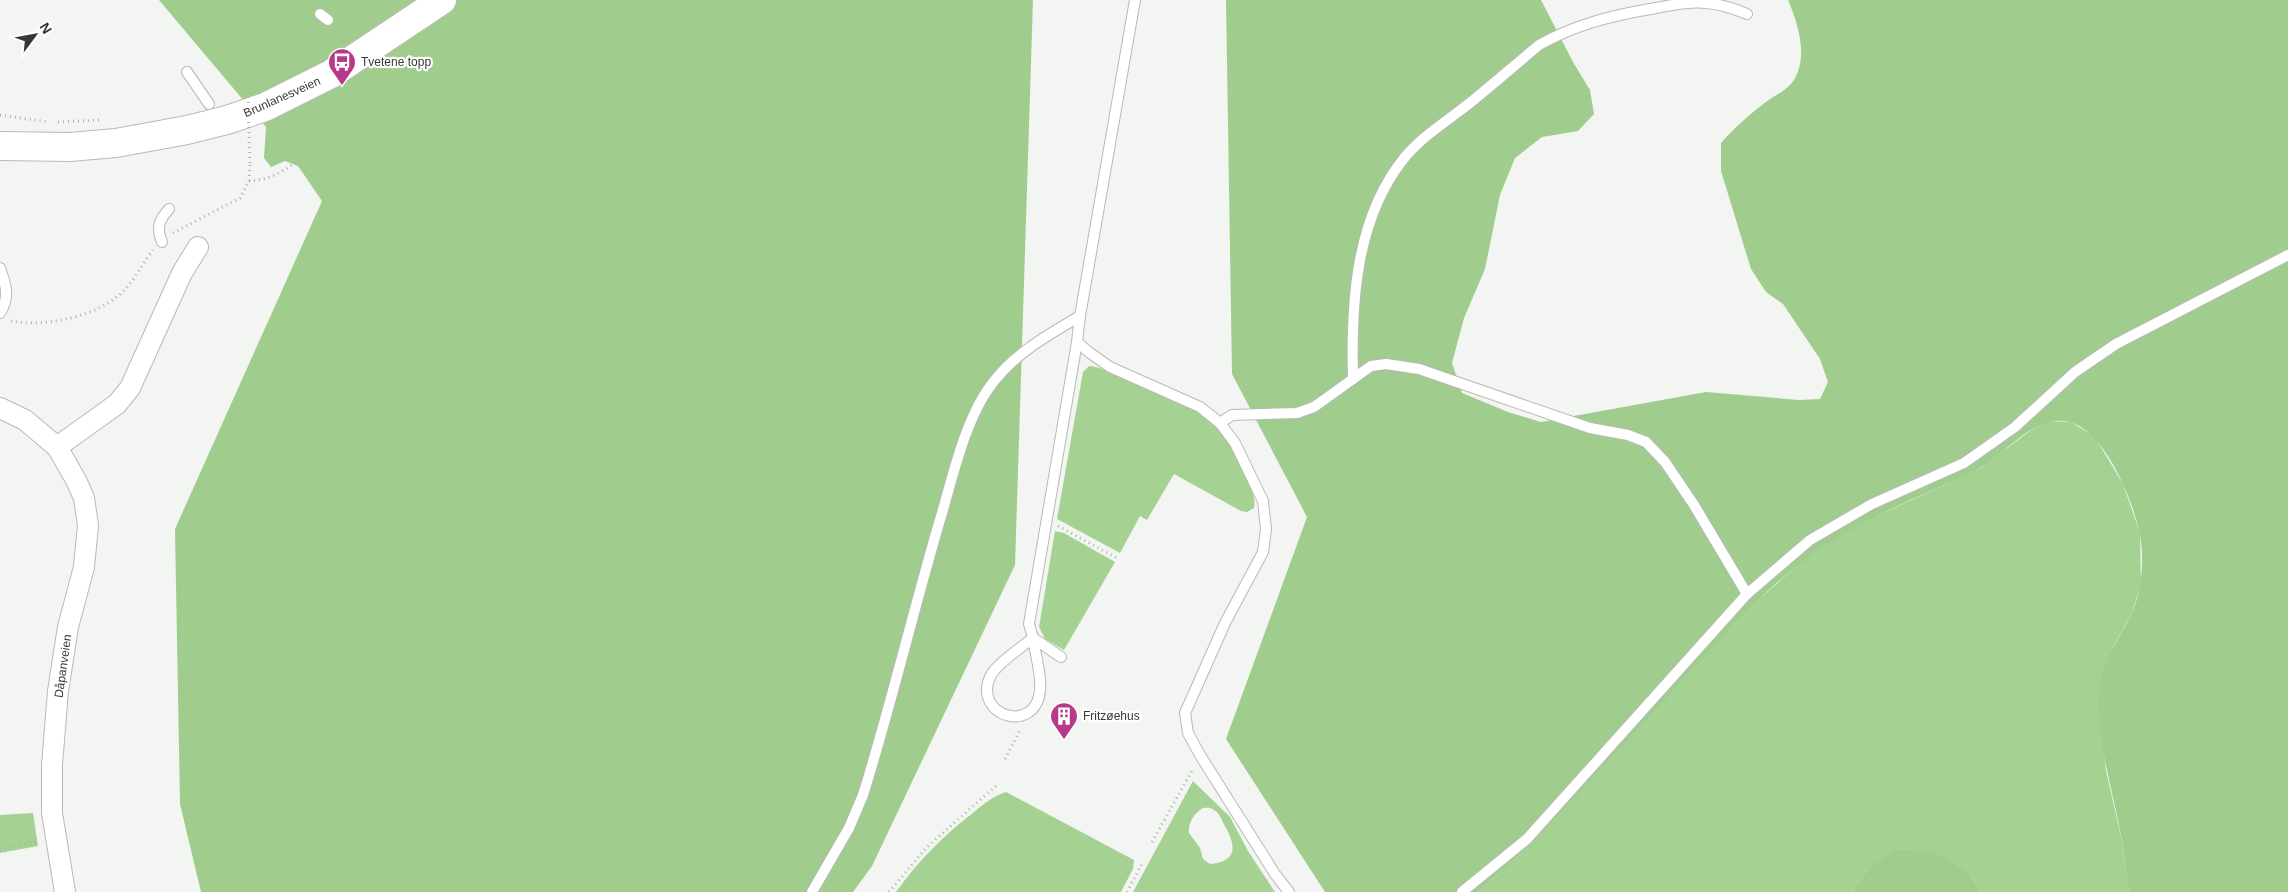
<svg xmlns="http://www.w3.org/2000/svg" width="2288" height="892" font-family="Arial,sans-serif">
	<style>
		.green { fill: #a5d192; fill-rule: evenodd }
		.forest { fill: #a0cd8d }
		.lines { fill: none; stroke-linecap: round; stroke-linejoin: round }
		.lane-casing { stroke: #b8bab6; stroke-width: 12 }
		.street-casing { stroke: #b8bab6; stroke-width: 22 }
		.primary-casing { stroke: #b8bab6; stroke-width: 30 }
		.path { stroke: #b0b2af; stroke-width: 3; stroke-dasharray: 1 4; stroke-linecap: butt }
		.lane { stroke: #fff; stroke-width: 10 }
		.street { stroke: #fff; stroke-width: 20 }
		.primary { stroke: #fff; stroke-width: 28 }
		.path-bridge { stroke: #b0b2af; stroke-width: 3; stroke-dasharray: 1 4; stroke-linecap: butt }
		.labels { text-anchor: middle; dominant-baseline: central; stroke-width: 4.5; stroke-linejoin: round; paint-order: stroke }
		.poi-label { font-size: 12px; fill: #373836; stroke: #fff; text-anchor: start }
		.street-label { font-size: 12px; fill: #373836; stroke: #fff }
	</style>
	<rect width="100%" height="100%" fill="#f2f5f1"/>
	<g class="green">
		<path d="M 1089,366 C 1103,366 1182,400 1196,409 C 1203,413 1211,420 1216,426 C 1229,440 1259,491 1254,508 L 1247,512 L 1241,511 L 1174,474 L 1147,520 L 1140,516 L 1120,553 L 1057,519 L 1083,372 Z"/>
		<polygon points="2048,421 2071,422 2095,437 2123,484 2140,533 2141,584 2132,613 2113,647 2101,680 2100,711 2106,771 2122,841 2129,892 1981,892 1969,873 1869,867 1852,892 1478,892 1497,875 1749,608 1800,563 1836,537 1868,520 1981,468 2031,430"/>
		<polygon points="1055,531 1064,533 1115,562 1064,650 1045,639 1039,627"/>
		<path d="M 1193,781 L 1230,817 L 1248,851 L 1275,892 L 1133,892 ZM 1203,808 C 1207,808 1210,807 1214,810 C 1220,813 1221,820 1225,826 C 1236,845 1238,862 1210,864 L 1203,859 L 1200,848 L 1189,833 C 1188,823 1194,813 1203,808 Z"/>
		<path d="M 1006,792 L 1134,860 L 1133,869 L 1121,892 L 896,892 C 918,861 943,836 974,812 C 984,804 993,796 1006,792 Z"/>
		<polygon points="33,813 38,846 0,853 0,815"/>
	</g>
	<g class="forest">
		<polygon points="159,0 1033,0 1015,565 872,866 853,892 201,892 180,804 175,529 322,201 298,166 285,161 271,167 264,158 266,127"/>
		<path d="M 1226,0 L 1541,0 L 1573,62 L 1590,90 L 1594,114 L 1578,131 L 1542,137 L 1515,158 L 1500,195 L 1485,269 L 1464,318 L 1452,363 L 1462,393 L 1508,412 L 1541,422 L 1706,392 L 1799,400 L 1820,399 L 1828,382 L 1820,359 L 1783,304 L 1766,292 L 1751,269 L 1721,171 L 1721,143 C 1734,128 1750,114 1766,102 C 1777,94 1792,88 1797,74 C 1807,52 1797,21 1788,0 L 2288,0 L 2288,892 L 2129,892 C 2126,875 2125,858 2122,841 C 2113,789 2094,736 2100,683 C 2104,657 2121,636 2132,613 C 2142,590 2145,556 2139,531 C 2132,498 2105,432 2070,422 C 2035,413 2008,452 1982,467 C 1967,476 1950,482 1935,489 C 1888,510 1842,531 1801,563 C 1760,594 1726,633 1691,671 C 1622,745 1555,825 1478,892 L 1325,892 L 1226,739 L 1307,517 L 1232,374 Z"/>
		<polygon points="1897,850 1931,851 1969,873 1981,892 1852,892 1869,867"/>
	</g>
	<g class="lines">
		<g class="lane-casing">
			<g id="lane">
				<polyline points="1135,0 1080,316 1077,342 1090,353 1110,367 1200,407 1220,423 1235,443 1263,501 1266,529 1263,552 1225,623 1185,713 1188,733 1200,755 1275,874 1289,892"/>
				<polyline points="320,14 328,20"/>
				<polyline points="187,72 209,104"/>
				<path d="M 162,242 C 156,228 159,220 169,209"/>
				<path d="M 0,268 C 6,284 10,298 0,313"/>
				<path d="M 1353,379 C 1351,304 1355,218 1405,157 C 1422,137 1445,122 1466,106 C 1491,86 1515,65 1539,45 C 1576,24 1614,15 1656,8 C 1672,5 1690,1 1706,3 C 1720,4 1733,8 1747,14"/>
				<polyline points="1220,423 1232,415 1297,413 1314,407 1371,366 1386,364 1419,369 1590,428 1628,435 1646,442 1665,462 1694,505 1747,594"/>
				<path d="M 1033,638 C 1035,654 1042,675 1040,691 C 1035,735 973,716 990,677 C 996,664 1022,647 1033,638 Z"/>
				<polyline points="1061,657 1033,638 1029,624 1077,342"/>
				<path d="M 812,892 L 849,828 L 863,795 C 892,702 914,607 942,513 C 954,472 967,413 995,380 C 1017,352 1050,334 1080,316"/>
				<polyline points="1462,892 1527,839 1747,594 1810,540 1872,504 1964,463 2015,427 2075,372 2116,344 2288,255"/>
			</g>
		</g>
		<g class="street-casing">
			<g id="street">
				<polyline points="0,408 25,420 57,447 76,480 84,498 88,525 84,567 68,627 58,691 52,765 52,813 65,892"/>
				<polyline points="57,447 117,404 130,388 182,273 198,247"/>
			</g>
		</g>
		<g class="primary-casing">
			<polyline id="primary" points="0,146 70,147 116,143 187,130 227,120 265,107 331,74 442,0"/>
		</g>
		<g class="path">
			<polyline points="341,15 349,16 363,26"/>
			<path d="M 247,67 C 252,36 292,39 315,27"/>
			<polyline points="0,115 49,122"/>
			<polyline points="58,122 99,120"/>
			<path d="M 249,181 C 271,181 302,164 309,142 C 313,131 311,121 308,111"/>
			<polyline points="173,233 240,198 249,181 250,164"/>
			<path d="M 11,321 C 43,327 91,318 118,296 C 133,284 141,265 153,250"/>
			<polyline points="1058,526 1117,558"/>
			<polyline points="1005,759 1020,730"/>
			<polyline points="1152,842 1193,769"/>
			<polyline points="0,849 38,842"/>
			<polyline points="889,892 927,847 997,785"/>
			<polyline points="1127,892 1142,864"/>
		</g>
		<use href="#lane" class="lane"/>
		<use href="#street" class="street"/>
		<use href="#primary" class="primary"/>
		<polyline class="path-bridge" points="247,67 250,164"/>
	</g>
	<defs>
		<g id="bus-pin" transform="scale(1.4375)"><path d="M0 17L-7.5 6A9.5 9.5 0 1 1 7.5 6Z" fill="#b73988" stroke="#fff"/><path d="M-5-6H5V4H4V6H2V4H-2V6H-4V4H-5ZM-3.5-4V0h7V-4ZM-3.5 1.2v1.5H-2V1.2ZM2 1.2v1.5H3.5V1.2Z" fill="#fff"/></g>
		<g id="building-pin" transform="scale(1.4375)"><path d="M0 17L-7.5 6A9.5 9.5 0 1 1 7.5 6Z" fill="#b73988" stroke="#fff"/><path d="M-4-6H4V6H1V3H-1V6H-4ZM-2.5-4.3h1.7v1.8h-1.7ZM.8-4.3h1.7v1.8H.8ZM-2.5-1h1.7V.8h-1.7ZM.8-1h1.7V.8H.8Z" fill="#fff"/></g>
	</defs>
	<g fill-rule="evenodd">
		<use href="#bus-pin" x="342" y="62"/>
		<use href="#building-pin" x="1064" y="716"/>
	</g>
	<g class="labels">
		<g class="poi-label">
			<text x="361" y="62">Tvetene topp</text>
			<text x="1083" y="716">Fritzøehus</text>
		</g>
		<g class="street-label">
			<text transform="translate(282 97) rotate(-24)">Brunlanesveien</text>
			<text transform="translate(63 666) rotate(-82)">Dåpanveien</text>
		</g>
	</g>
	<g transform="translate(35 35) rotate(58)" stroke="#ffffff" stroke-width="4" paint-order="stroke">
	<path d="M0-4L9 19L0 12L-9 19Z" fill="#373836"/>
	<text y="-8" font-size="14" font-weight="bold" text-anchor="middle" fill="#373836">N</text>
	</g>
</svg>
